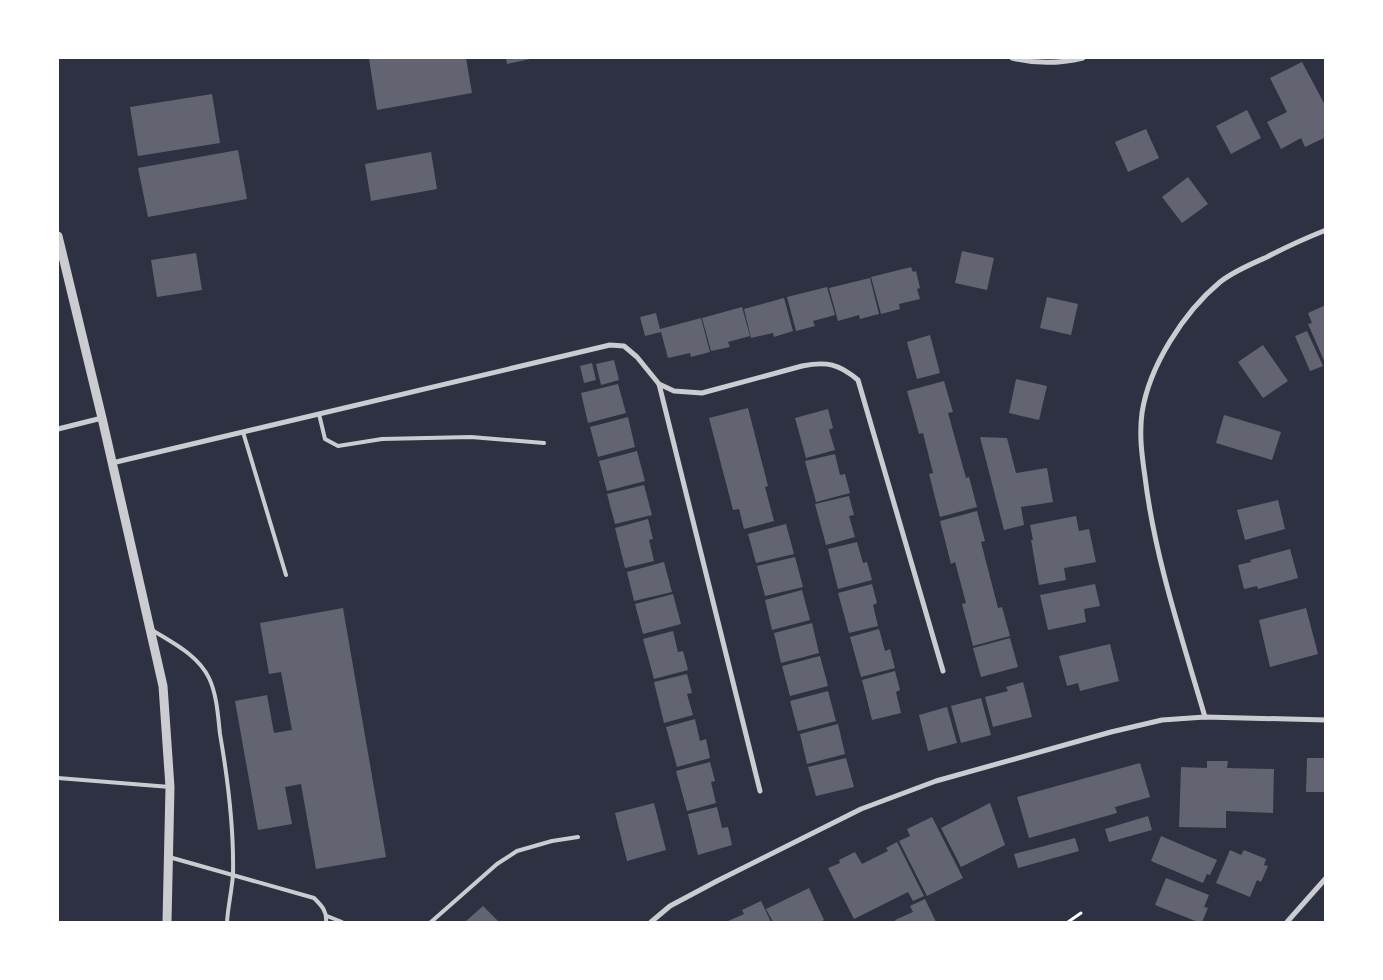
<svg xmlns="http://www.w3.org/2000/svg" width="1383" height="980" font-family="Roboto,sans-serif">
	<style>
		.building { fill: #626471 }
		.lines { fill: none; stroke-linecap: round; stroke-linejoin: round }
		.path { stroke: #fff; stroke-width: 3 }
		.service { stroke: #caccd0; stroke-width: 4 }
		.minor { stroke: #caccd0; stroke-width: 5 }
		.tertiary { stroke: #caccd0; stroke-width: 9 }
	</style>
	<rect width="100%" height="100%" fill="#2d3142"/>
	<g class="building">
		<polygon points="380,58 466,58 472,93 377,110 369,59"/>
		<polygon points="506,58 535,58 507,64"/>
		<polygon points="1302,62 1326,107 1326,131 1323,132 1326,137 1305,147 1301,138 1281,149 1267,122 1287,112 1270,78"/>
		<polygon points="212,94 220,143 138,156 130,107"/>
		<polygon points="1247,110 1261,138 1231,154 1216,126"/>
		<polygon points="1146,129 1159,158 1128,172 1115,142"/>
		<polygon points="238,150 247,199 148,217 138,168"/>
		<polygon points="431,152 437,189 371,201 365,164"/>
		<polygon points="1188,177 1208,204 1182,223 1162,197"/>
		<polygon points="962,251 994,258 987,290 955,283"/>
		<polygon points="196,253 202,290 157,297 151,260"/>
		<polygon points="911,267 913,272 916,271 920,288 917,289 920,299 899,304 900,309 881,314 871,277"/>
		<polygon points="870,278 879,314 860,319 859,315 838,321 829,288"/>
		<polygon points="827,287 835,315 813,321 815,326 796,331 787,297"/>
		<polygon points="1047,297 1078,304 1071,335 1040,328"/>
		<polygon points="784,298 793,331 774,337 773,333 751,338 744,309"/>
		<polygon points="1326,305 1326,365 1308,324 1312,323 1308,313"/>
		<polygon points="742,307 750,336 728,342 730,347 711,351 702,318"/>
		<polygon points="656,313 660,329 701,318 710,352 691,357 690,353 668,358 661,332 645,336 640,317"/>
		<polygon points="1307,331 1323,366 1310,371 1295,336"/>
		<polygon points="930,335 940,373 917,379 907,342"/>
		<polygon points="1263,345 1288,381 1263,398 1238,362"/>
		<polygon points="614,360 619,380 601,385 596,364"/>
		<polygon points="592,363 596,380 584,383 580,366"/>
		<polygon points="1016,379 1047,386 1039,420 1009,413"/>
		<polygon points="944,381 953,412 948,413 966,478 969,477 977,507 940,517 929,474 933,473 923,433 919,434 907,391"/>
		<polygon points="618,384 626,413 588,423 581,393"/>
		<polygon points="748,408 768,486 765,487 774,521 744,529 739,509 733,510 709,418"/>
		<polygon points="828,409 833,428 829,430 835,450 806,458 795,418"/>
		<polygon points="1224,415 1281,432 1272,460 1216,443"/>
		<polygon points="628,417 635,447 598,457 590,427"/>
		<polygon points="980,437 1007,438 1016,473 1047,468 1053,502 1021,507 1024,525 1004,530"/>
		<polygon points="637,451 645,481 607,491 599,461"/>
		<polygon points="835,454 840,475 845,474 850,493 816,502 805,461"/>
		<polygon points="644,485 652,515 615,524 607,494"/>
		<polygon points="849,496 854,515 849,516 855,537 826,545 815,504"/>
		<polygon points="1278,500 1285,529 1245,540 1237,510"/>
		<polygon points="977,511 985,541 981,542 998,608 1002,607 1010,636 973,646 962,604 966,603 955,562 951,564 940,521"/>
		<polygon points="1076,516 1079,531 1089,529 1096,562 1064,568 1066,580 1039,585 1031,540 1033,540 1030,525"/>
		<polygon points="648,519 653,539 649,540 654,561 625,568 615,528"/>
		<polygon points="786,524 794,554 756,563 748,534"/>
		<polygon points="857,542 863,563 867,562 872,580 838,589 828,549"/>
		<polygon points="1290,549 1298,578 1258,589 1257,586 1244,589 1238,565 1251,562 1250,560"/>
		<polygon points="795,557 803,587 765,596 757,566"/>
		<polygon points="664,562 672,592 634,601 627,572"/>
		<polygon points="872,584 877,603 873,605 878,626 849,633 838,593"/>
		<polygon points="1095,584 1100,606 1084,609 1086,622 1048,630 1040,595"/>
		<polygon points="802,590 810,620 772,630 765,600"/>
		<polygon points="673,594 681,624 643,634 635,604"/>
		<polygon points="343,608 386,857 316,869 301,784 285,787 292,824 258,830 235,701 267,695 274,733 292,730 281,672 269,674 260,623"/>
		<polygon points="1306,608 1318,654 1270,667 1259,620"/>
		<polygon points="812,623 819,653 781,663 774,633"/>
		<polygon points="879,629 885,651 890,649 895,668 861,677 850,637"/>
		<polygon points="673,631 678,652 683,651 688,670 654,679 643,639"/>
		<polygon points="1010,638 1018,667 981,677 973,648"/>
		<polygon points="1110,644 1119,681 1080,691 1078,683 1067,686 1059,656"/>
		<polygon points="820,656 828,686 790,696 782,666"/>
		<polygon points="895,671 900,690 896,692 901,713 872,720 862,680"/>
		<polygon points="687,674 692,693 687,694 693,715 664,723 654,682"/>
		<polygon points="1023,682 1032,717 993,727 985,697 1008,691 1006,687"/>
		<polygon points="828,691 836,721 798,731 790,701"/>
		<polygon points="981,698 991,735 961,743 951,706"/>
		<polygon points="947,707 957,743 928,751 919,715"/>
		<polygon points="695,719 700,741 706,739 710,758 677,767 666,727"/>
		<polygon points="838,724 845,754 807,764 800,734"/>
		<polygon points="846,758 854,787 816,796 808,767"/>
		<polygon points="1307,758 1326,758 1326,792 1306,792"/>
		<polygon points="1207,761 1228,761 1227,768 1274,769 1273,813 1226,811 1226,828 1179,827 1181,767 1207,768"/>
		<polygon points="710,762 715,781 711,782 716,803 687,811 676,771"/>
		<polygon points="1140,763 1150,797 1115,807 1117,813 1029,838 1017,797"/>
		<polygon points="654,803 666,850 627,861 615,813"/>
		<polygon points="990,803 1005,845 961,867 941,828"/>
		<polygon points="717,807 722,828 728,827 732,845 698,855 688,814"/>
		<polygon points="1148,816 1152,830 1109,842 1105,829"/>
		<polygon points="932,817 963,878 927,896 899,841 910,836 907,829"/>
		<polygon points="1161,836 1217,860 1210,875 1207,874 1203,883 1151,861"/>
		<polygon points="1075,838 1079,851 1018,868 1014,854"/>
		<polygon points="897,842 924,896 913,901 908,892 854,919 828,868 840,863 839,860 855,852 862,864 888,851 886,848"/>
		<polygon points="1230,850 1241,855 1244,850 1266,859 1264,865 1268,866 1261,882 1257,880 1250,897 1216,883"/>
		<polygon points="1166,878 1209,895 1204,907 1208,908 1202,922 1198,922 1155,905"/>
		<polygon points="809,888 824,920 820,922 773,922 766,909"/>
		<polygon points="925,899 936,922 896,922 895,920 913,912 910,906"/>
		<polygon points="761,901 771,922 726,922 744,914 742,910"/>
		<polygon points="483,906 499,922 465,922"/>
	</g>
	<g class="lines">
		<polyline class="path" points="1068,922 1081,913"/>
		<g class="service">
			<polyline points="319,414 325,439 338,446 382,439 471,437 544,443"/>
			<polyline points="243,432 286,575"/>
			<path d="M 152,630 C 173,643 198,655 209,678 C 217,695 218,716 220,734 C 228,780 234,827 233,874 C 232,890 228,906 227,922"/>
			<polyline points="58,778 170,787"/>
			<path d="M 169,857 L 314,898 C 322,906 327,911 326,922"/>
			<polyline points="327,916 342,922"/>
			<polyline points="431,922 497,864 517,851 552,841 578,837"/>
		</g>
		<g class="minor">
			<path d="M 1012,58 C 1036,64 1058,64 1083,58"/>
			<polyline points="659,384 760,791"/>
			<polyline points="58,429 102,418"/>
			<path d="M 112,463 L 610,345 L 624,346 L 637,357 L 659,384 L 674,391 L 702,393 L 802,366 C 827,361 839,364 858,380 L 943,671"/>
			<path d="M 1205,717 C 1182,638 1155,559 1145,477 C 1142,456 1139,435 1142,413 C 1149,366 1184,312 1220,282 C 1234,271 1251,264 1267,257 C 1286,247 1306,238 1326,230"/>
			<polyline points="651,922 670,906 717,881 861,809 936,781 1111,732 1162,720 1205,717 1326,720"/>
			<polyline points="1287,922 1326,878"/>
		</g>
		<polyline class="tertiary" points="58,236 102,418 163,686 170,787 167,922"/>
	</g>
	<rect width="1383" height="980" fill="none" stroke="#ffffff" stroke-width="118"/>
</svg>
